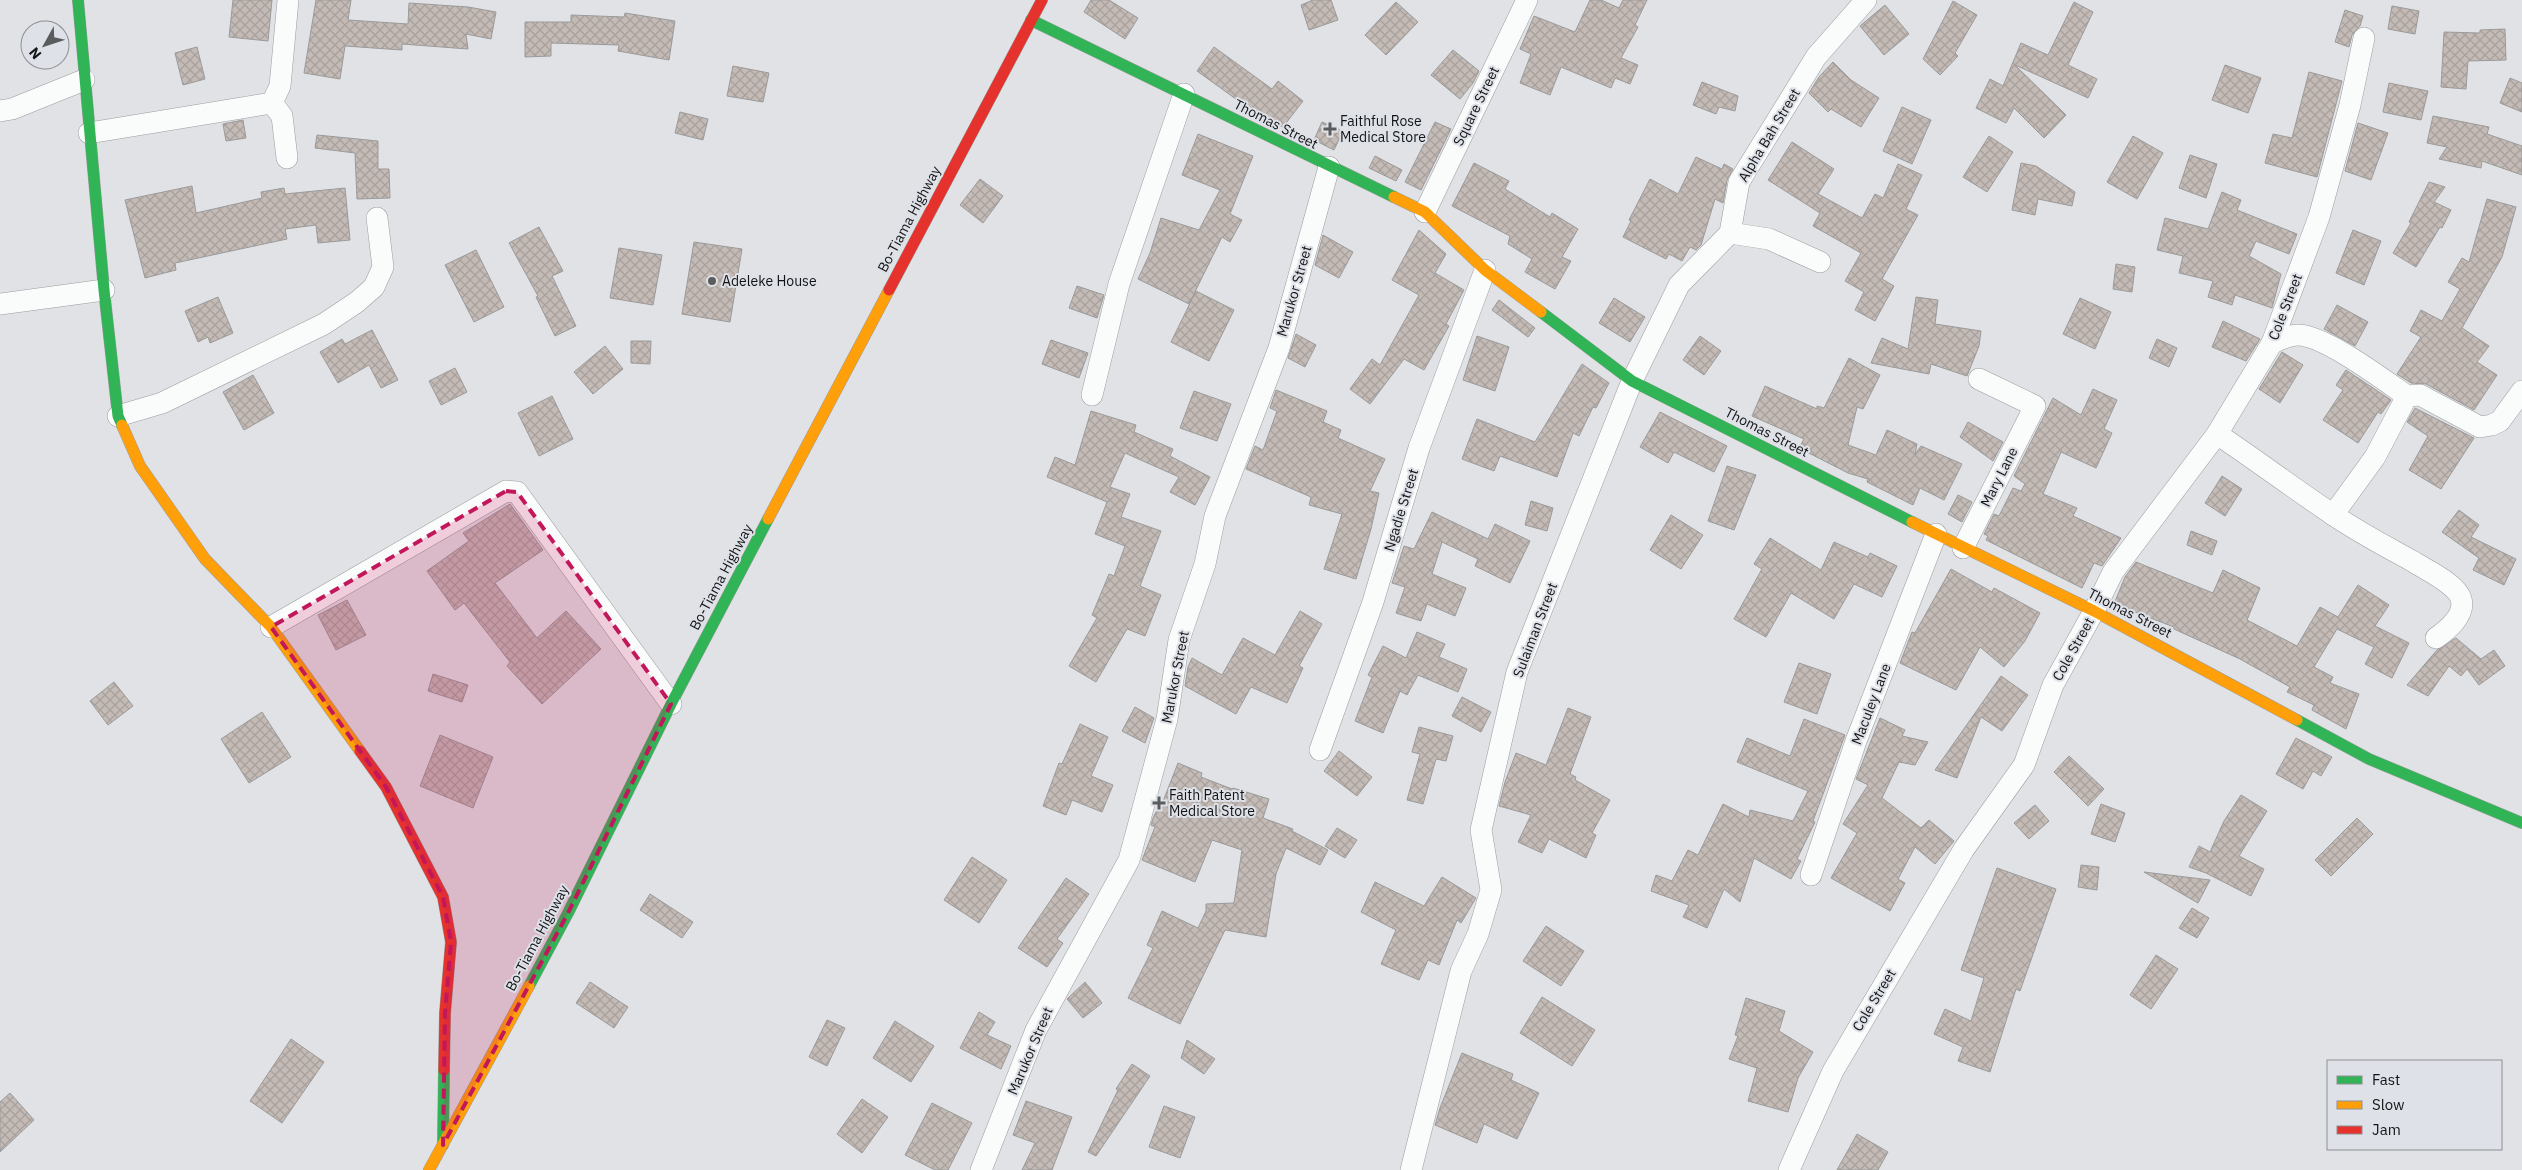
<svg xmlns="http://www.w3.org/2000/svg" width="2522" height="1170" font-family="'IBM Plex Sans',sans-serif">
	<style>
		.building { fill: url(#building-cross-hatch); stroke: #9b9a9b }
		.lines { fill: none; stroke-linecap: round; stroke-linejoin: round }
		.street-casing { stroke: #9b9c9e; stroke-width: 22 }
		.fast-casing { stroke: #9b9c9e; stroke-width: 12 }
		.slow-casing { stroke: #9b9c9e; stroke-width: 12 }
		.jam-casing { stroke: #9b9c9e; stroke-width: 12 }
		.street { stroke: #fafbfb; stroke-width: 21 }
		.fast { stroke: #30b455; stroke-width: 11 }
		.slow { stroke: #ff9f0a; stroke-width: 11 }
		.jam { stroke: #e5322d; stroke-width: 11 }
		.marked { fill: #c2185b; fill-opacity: 0.2; stroke: #c2185b; stroke-width: 4; stroke-dasharray: 10 6; stroke-linejoin: round }
		.poi-dot { fill: #5b5c5e; stroke: #dee1e7; stroke-width: 2 }
		.labels { text-anchor: middle; dominant-baseline: central; stroke-width: 4; stroke-linejoin: round; paint-order: stroke }
		.street-label { font-size: 14px; fill: #131416; stroke: #dee1e7 }
		.poi-label { font-size: 14px; fill: #131416; stroke: #dee1e7; text-anchor: start }
	</style>
	<defs>
		<pattern id="building-cross-hatch" width="8" height="8" patternUnits="userSpaceOnUse" patternTransform="scale(1.25)"><rect width="8" height="8" fill="#c4bbb6"/><path d="M0 0l8 8M0 8l8-8" fill="none" stroke="#a8a09c"/></pattern>
	</defs>
	<rect width="100%" height="100%" fill="#e0e2e5"/>
	<g class="building">
		<polygon points="233,0 272,0 268,41 229,37"/>
		<polygon points="316,0 351,0 348,20 408,24 409,3 468,7 496,12 491,39 466,34 468,49 402,44 402,50 345,46 340,79 304,73"/>
		<polygon points="1091,0 1109,0 1138,18 1125,39 1084,12"/>
		<polygon points="1313,0 1331,0 1338,20 1309,30 1301,5"/>
		<polygon points="1590,0 1601,0 1619,8 1623,0 1647,0 1635,25 1638,27 1621,58 1638,65 1630,84 1615,78 1611,88 1561,67 1550,95 1520,83 1531,54 1520,49 1534,16 1575,32"/>
		<polygon points="1953,1 1977,15 1955,53 1958,56 1940,75 1923,59"/>
		<polygon points="1396,2 1418,22 1386,55 1365,35"/>
		<polygon points="2074,2 2093,12 2068,65 2097,79 2088,98 2015,65 2066,115 2044,138 2014,108 2006,123 1976,108 1990,79 2003,86 2021,43 2048,55"/>
		<polygon points="1885,5 1909,34 1884,55 1860,26"/>
		<polygon points="2392,6 2419,11 2415,34 2388,29"/>
		<polygon points="2345,10 2363,16 2360,26 2352,35 2349,47 2335,42"/>
		<polygon points="625,13 675,21 669,60 618,51 619,45 551,43 551,56 525,57 525,22 571,22 571,15 624,17"/>
		<polygon points="2505,29 2506,60 2468,61 2466,89 2441,87 2444,32 2480,33 2480,30"/>
		<polygon points="197,47 205,79 183,85 175,53"/>
		<polygon points="1214,47 1272,89 1278,81 1303,101 1283,127 1254,112 1197,71"/>
		<polygon points="1453,50 1479,71 1473,83 1460,99 1431,75"/>
		<polygon points="1833,62 1851,80 1879,98 1861,127 1831,109 1828,112 1809,93 1819,77"/>
		<polygon points="2225,65 2261,78 2248,113 2212,100"/>
		<polygon points="733,66 769,73 763,102 727,96"/>
		<polygon points="2309,72 2342,81 2317,177 2265,163 2273,134 2292,138"/>
		<polygon points="2510,78 2522,83 2522,112 2500,103"/>
		<polygon points="1702,82 1738,96 1735,111 1719,107 1716,114 1693,105"/>
		<polygon points="2389,83 2428,91 2421,120 2383,112"/>
		<polygon points="1902,107 1931,120 1912,164 1883,151"/>
		<polygon points="680,112 708,119 703,140 675,133"/>
		<polygon points="2433,116 2489,127 2487,134 2522,146 2522,175 2482,161 2481,168 2439,159 2447,147 2427,143"/>
		<polygon points="243,120 246,138 226,141 223,124"/>
		<polygon points="1322,122 1343,131 1334,150 1314,140"/>
		<polygon points="1435,122 1451,129 1421,190 1405,182"/>
		<polygon points="2358,123 2388,133 2371,180 2345,171"/>
		<polygon points="1198,134 1253,156 1230,214 1242,220 1230,242 1222,237 1189,304 1138,279 1150,253 1161,218 1199,230 1220,190 1182,175"/>
		<polygon points="317,135 378,141 378,169 389,169 390,198 357,199 355,153 315,148"/>
		<polygon points="1989,136 2013,152 1987,192 1963,177"/>
		<polygon points="2133,136 2163,153 2137,199 2107,182"/>
		<polygon points="1792,142 1834,169 1818,194 1862,218 1875,194 1883,198 1898,164 1922,175 1906,209 1918,215 1882,279 1894,286 1875,321 1855,310 1864,292 1845,281 1861,253 1813,226 1820,213 1768,180"/>
		<polygon points="2190,155 2217,164 2206,198 2179,188"/>
		<polygon points="1375,156 1402,170 1396,181 1369,168"/>
		<polygon points="1696,157 1722,169 1724,164 1733,169 1727,180 1723,203 1715,199 1701,245 1696,250 1690,247 1682,261 1669,254 1666,259 1623,237 1631,221 1629,220 1650,179 1678,194"/>
		<polygon points="1474,163 1509,181 1505,189 1550,217 1552,213 1578,229 1562,257 1571,261 1555,289 1525,272 1532,259 1508,244 1510,236 1452,206"/>
		<polygon points="2021,163 2036,166 2075,192 2072,206 2038,199 2035,215 2012,210"/>
		<polygon points="980,179 1003,196 983,223 960,205"/>
		<polygon points="2429,182 2445,187 2434,202 2451,210 2442,228 2440,227 2416,267 2393,253 2411,223 2409,222"/>
		<polygon points="192,186 196,213 262,198 261,192 284,188 285,194 345,188 350,240 318,243 316,225 285,229 287,239 175,263 176,270 145,278 125,200"/>
		<polygon points="2222,192 2241,200 2237,210 2297,234 2289,254 2256,241 2249,256 2281,274 2272,308 2235,295 2232,305 2208,297 2213,281 2179,273 2183,256 2157,250 2165,218 2208,229"/>
		<polygon points="2487,199 2516,207 2502,257 2462,328 2489,346 2477,362 2497,375 2474,410 2426,384 2411,383 2397,374 2421,337 2410,331 2421,310 2442,321 2460,289 2448,282 2462,258 2469,262"/>
		<polygon points="539,227 563,271 552,276 576,326 555,336 536,297 538,296 509,243"/>
		<polygon points="1419,230 1446,254 1435,273 1464,290 1446,324 1449,326 1424,370 1404,359 1370,404 1350,389 1372,359 1380,365 1419,295 1392,280"/>
		<polygon points="2353,230 2381,241 2364,285 2336,273"/>
		<polygon points="1323,235 1353,252 1339,278 1315,265"/>
		<polygon points="694,242 742,249 730,322 682,314"/>
		<polygon points="619,248 662,255 653,305 610,298"/>
		<polygon points="476,250 504,307 474,322 445,265"/>
		<polygon points="2116,264 2135,267 2132,292 2113,289"/>
		<polygon points="1077,286 1104,295 1097,318 1069,308"/>
		<polygon points="1196,291 1234,310 1209,361 1171,342"/>
		<polygon points="218,297 233,333 210,343 208,337 198,342 185,311"/>
		<polygon points="1916,297 1938,300 1935,324 1981,331 1979,346 1967,376 1931,364 1929,374 1871,363 1882,338 1908,349"/>
		<polygon points="1614,298 1645,317 1630,342 1599,323"/>
		<polygon points="2080,298 2111,312 2095,349 2063,334"/>
		<polygon points="1499,300 1535,328 1528,337 1492,310"/>
		<polygon points="2337,305 2368,322 2355,346 2324,329"/>
		<polygon points="2223,321 2260,339 2246,361 2212,347"/>
		<polygon points="372,330 398,380 381,388 369,365 338,383 320,352 342,339 345,344"/>
		<polygon points="1296,334 1316,345 1305,367 1288,358"/>
		<polygon points="1477,336 1509,347 1495,391 1463,380"/>
		<polygon points="1700,336 1721,351 1704,375 1683,360"/>
		<polygon points="2157,339 2177,348 2169,367 2149,358"/>
		<polygon points="1051,340 1088,353 1079,378 1042,364"/>
		<polygon points="631,341 651,341 650,364 631,363"/>
		<polygon points="605,346 623,369 593,394 574,372"/>
		<polygon points="2282,352 2303,365 2280,403 2259,389"/>
		<polygon points="1849,358 1880,375 1863,409 1857,407 1848,445 1876,455 1887,430 1917,444 1915,454 1921,446 1962,464 1944,500 1920,488 1913,505 1867,482 1868,479 1848,473 1799,448 1804,439 1752,416 1765,386 1817,409 1817,406 1824,408"/>
		<polygon points="1582,364 1609,383 1596,408 1593,407 1579,436 1573,433 1557,477 1500,456 1494,471 1462,459 1477,419 1535,442"/>
		<polygon points="455,368 467,392 441,405 429,381"/>
		<polygon points="2346,370 2391,400 2381,414 2378,412 2358,443 2323,420 2343,390 2336,385"/>
		<polygon points="253,375 274,413 244,430 223,392"/>
		<polygon points="2093,389 2117,400 2104,429 2112,433 2096,468 2061,452 2043,494 2077,508 2073,516 2121,538 2102,566 2094,563 2082,588 1986,540 1988,536 1984,534 1994,514 1999,516 2013,488 2021,491 2025,484 2014,476 2053,398 2081,415"/>
		<polygon points="1276,390 1327,411 1323,422 1341,430 1338,438 1385,459 1370,491 1379,493 1371,529 1356,579 1324,569 1342,514 1309,505 1311,497 1246,469 1255,446 1263,450 1277,411 1270,408"/>
		<polygon points="1194,391 1231,404 1217,441 1180,428"/>
		<polygon points="552,396 573,439 539,456 518,413"/>
		<polygon points="2415,408 2474,438 2441,489 2409,470 2428,436 2407,422"/>
		<polygon points="1091,411 1136,425 1134,432 1173,449 1170,456 1210,477 1195,505 1170,492 1179,477 1125,453 1110,487 1130,494 1121,517 1161,531 1140,586 1161,595 1145,636 1127,629 1096,682 1069,666 1097,618 1092,615 1109,574 1114,576 1125,546 1095,534 1107,502 1047,477 1055,457 1075,465"/>
		<polygon points="1660,412 1727,446 1714,472 1674,452 1668,463 1640,447"/>
		<polygon points="1968,422 2003,442 1993,461 1960,437"/>
		<polygon points="1727,466 1756,475 1734,530 1708,521"/>
		<polygon points="2222,476 2242,489 2225,516 2205,503"/>
		<polygon points="1958,495 1972,502 1962,522 1948,514"/>
		<polygon points="1531,501 1553,508 1547,531 1525,525"/>
		<polygon points="510,504 543,550 495,583 537,638 566,611 601,649 542,704 507,666 510,662 464,603 455,610 427,571 469,541 463,533"/>
		<polygon points="2459,510 2479,525 2471,537 2516,559 2504,585 2473,570 2479,558 2442,532"/>
		<polygon points="1432,512 1488,539 1495,524 1530,541 1510,583 1475,566 1478,559 1442,542 1432,574 1466,588 1455,616 1427,604 1421,621 1396,613 1405,587 1392,583 1404,546 1414,549"/>
		<polygon points="1671,515 1703,535 1681,569 1650,550"/>
		<polygon points="2191,531 2217,541 2212,555 2187,545"/>
		<polygon points="1770,538 1821,570 1834,542 1868,557 1870,553 1897,566 1882,597 1854,584 1834,619 1791,593 1766,637 1734,619 1762,569 1754,564"/>
		<polygon points="2136,562 2213,593 2223,570 2260,588 2247,620 2297,646 2320,607 2338,617 2358,585 2389,605 2375,626 2409,643 2392,678 2365,664 2374,647 2337,629 2314,667 2333,677 2330,683 2359,694 2346,729 2312,710 2314,705 2287,692 2290,687 2240,659 2174,629 2174,627 2114,604 2125,577"/>
		<polygon points="1951,569 1992,592 1994,588 2040,613 2025,641 2004,667 1980,647 1956,690 1900,663 1912,632 1915,633"/>
		<polygon points="347,600 366,635 336,650 318,615"/>
		<polygon points="1300,611 1322,624 1299,666 1303,668 1287,703 1251,687 1236,714 1185,686 1188,667 1192,658 1222,675 1243,638 1275,655"/>
		<polygon points="1417,632 1445,644 1439,657 1467,669 1458,692 1418,675 1407,695 1400,691 1383,733 1355,721 1372,677 1368,675 1383,646 1406,658"/>
		<polygon points="2456,638 2481,659 2494,650 2505,666 2479,685 2467,669 2461,676 2449,666 2428,696 2407,685 2437,650"/>
		<polygon points="1799,663 1831,674 1817,714 1784,702"/>
		<polygon points="433,674 468,685 462,702 428,691"/>
		<polygon points="2001,676 2028,695 2002,731 1981,717 1957,778 1935,770"/>
		<polygon points="114,682 133,706 108,725 90,701"/>
		<polygon points="1462,697 1491,712 1481,732 1452,716"/>
		<polygon points="1135,707 1154,718 1145,743 1122,731"/>
		<polygon points="1568,708 1591,717 1570,774 1576,777 1575,780 1610,800 1592,833 1596,835 1586,858 1549,839 1542,853 1518,842 1531,815 1499,806 1505,782 1516,753 1546,765"/>
		<polygon points="262,712 291,757 249,783 221,739"/>
		<polygon points="1880,718 1905,730 1902,736 1928,742 1915,765 1899,762 1882,798 1921,828 1929,820 1954,841 1935,864 1915,847 1898,879 1905,883 1890,911 1831,878 1857,833 1843,824 1868,785 1856,779"/>
		<polygon points="1804,719 1845,735 1813,821 1815,822 1797,859 1801,861 1791,879 1754,858 1740,902 1724,889 1707,928 1683,917 1689,905 1651,891 1656,875 1672,881 1688,850 1698,855 1723,804 1749,817 1750,810 1793,821 1808,791 1737,762 1747,738 1790,756"/>
		<polygon points="1080,724 1108,737 1091,776 1113,785 1102,812 1072,800 1066,815 1043,806 1059,763 1062,764"/>
		<polygon points="1419,727 1453,736 1446,761 1436,759 1423,804 1407,800 1420,754 1412,752"/>
		<polygon points="440,735 493,757 473,808 420,786"/>
		<polygon points="2296,738 2332,757 2321,776 2313,771 2303,789 2276,774"/>
		<polygon points="1339,751 1372,777 1357,796 1324,771"/>
		<polygon points="2069,756 2104,789 2088,806 2054,772"/>
		<polygon points="1178,763 1202,773 1201,777 1232,789 1233,788 1269,799 1263,818 1293,829 1292,831 1328,850 1320,865 1286,848 1276,874 1266,937 1225,930 1180,1024 1128,998 1153,948 1147,945 1162,911 1198,928 1206,911 1206,904 1234,903 1242,850 1212,840 1195,882 1142,860 1155,827 1151,825 1153,818 1158,808 1160,809"/>
		<polygon points="2241,795 2267,811 2239,856 2264,869 2251,896 2206,873 2189,867 2199,846 2210,852 2224,821"/>
		<polygon points="2101,804 2125,813 2115,842 2091,834"/>
		<polygon points="2035,805 2049,821 2029,839 2014,823"/>
		<polygon points="2357,818 2373,834 2331,876 2315,860"/>
		<polygon points="1337,828 1357,840 1345,858 1325,846"/>
		<polygon points="972,857 1007,880 979,923 944,900"/>
		<polygon points="2081,865 2099,867 2097,890 2078,887"/>
		<polygon points="1997,868 2056,889 2020,991 2016,989 1990,1072 1958,1061 1963,1047 1934,1034 1945,1009 1971,1021 1984,978 1961,970"/>
		<polygon points="2144,872 2210,880 2198,903"/>
		<polygon points="1442,877 1476,898 1461,923 1457,920 1439,965 1428,960 1419,980 1381,964 1396,930 1361,912 1375,882 1424,906"/>
		<polygon points="1066,878 1089,894 1057,939 1063,943 1047,967 1018,948"/>
		<polygon points="650,894 693,922 682,938 640,910"/>
		<polygon points="2192,908 2209,918 2197,938 2179,928"/>
		<polygon points="1546,926 1584,951 1561,986 1523,961"/>
		<polygon points="2156,955 2178,969 2151,1009 2130,995"/>
		<polygon points="590,982 628,1007 614,1028 576,1003"/>
		<polygon points="1085,982 1102,1003 1083,1018 1067,999"/>
		<polygon points="1542,997 1595,1030 1572,1066 1520,1033"/>
		<polygon points="1746,998 1785,1011 1779,1031 1813,1052 1798,1078 1788,1112 1748,1101 1757,1068 1729,1059 1738,1036 1735,1035"/>
		<polygon points="979,1012 995,1022 987,1035 1011,1046 1001,1069 960,1048"/>
		<polygon points="827,1020 845,1028 827,1066 809,1057"/>
		<polygon points="895,1021 934,1046 911,1082 873,1058"/>
		<polygon points="291,1039 324,1062 282,1123 250,1101"/>
		<polygon points="1187,1040 1215,1059 1204,1074 1181,1058"/>
		<polygon points="1462,1053 1513,1074 1511,1080 1539,1093 1517,1139 1484,1124 1477,1143 1435,1125 1440,1108"/>
		<polygon points="1132,1064 1150,1076 1096,1156 1088,1152 1118,1090 1116,1089"/>
		<polygon points="10,1093 34,1120 0,1152 0,1102"/>
		<polygon points="862,1099 888,1117 862,1153 837,1134"/>
		<polygon points="1026,1101 1072,1117 1052,1170 1022,1170 1035,1143 1013,1135"/>
		<polygon points="932,1103 972,1123 948,1170 935,1170 905,1155"/>
		<polygon points="1164,1106 1195,1117 1180,1158 1149,1147"/>
		<polygon points="1857,1134 1888,1152 1878,1170 1837,1170"/>
	</g>
	<g class="lines">
		<g class="street-casing">
			<g id="street">
				<polyline points="272,103 282,116 287,158"/>
				<polyline points="0,111 12,109 84,80"/>
				<polyline points="89,133 272,103 280,86 288,0"/>
				<polyline points="1425,212 1527,0"/>
				<polyline points="1730,233 1769,239 1820,262"/>
				<polyline points="0,304 104,290"/>
				<path d="M 2272,343 C 2280,340 2288,335 2298,335 C 2324,335 2384,380 2407,396"/>
				<polyline points="1092,395 1119,284 1184,94"/>
				<polyline points="118,416 162,403 324,324 357,302 374,287 383,267 377,218"/>
				<path d="M 2217,434 C 2256,460 2293,488 2332,514 C 2358,532 2387,547 2414,562 C 2426,570 2457,584 2461,599 C 2466,615 2447,630 2436,638"/>
				<polyline points="2333,515 2375,457 2407,396 2420,395 2480,427 2492,425 2500,421 2522,391"/>
				<polyline points="1963,548 2035,406 1979,379"/>
				<polyline points="271,627 506,491 517,492 671,704"/>
				<polyline points="1320,750 1373,602 1419,448 1485,270"/>
				<polyline points="1811,875 1856,741 1936,534"/>
				<polyline points="981,1170 1036,1030 1129,860 1167,719 1179,640 1205,564 1215,516 1279,348 1329,167"/>
				<polyline points="1411,1170 1461,971 1478,934 1491,890 1481,830 1517,672 1632,381 1679,285 1730,233 1739,182 1816,57 1866,0"/>
				<polyline points="1789,1170 1833,1071 1964,849 2024,765 2053,685 2094,611 2113,572 2217,434 2272,343 2319,217 2350,105 2364,38"/>
			</g>
		</g>
		<g class="fast-casing">
			<g id="fast">
				<polyline points="78,0 104,290 118,416 122,425"/>
				<polyline points="1031,20 1394,197"/>
				<polyline points="1541,312 1632,381 1912,522"/>
				<polyline points="2297,720 2369,759 2522,823"/>
				<polyline points="529,986 568,913 671,704 768,519"/>
				<polyline points="443,1145 444,1070"/>
			</g>
		</g>
		<g class="slow-casing">
			<g id="slow">
				<polyline points="1394,197 1425,212 1485,270 1541,312"/>
				<polyline points="122,425 140,466 205,559 271,627 360,751"/>
				<polyline points="768,519 889,290"/>
				<polyline points="1912,522 2094,611 2297,720"/>
				<polyline points="429,1170 529,986"/>
			</g>
		</g>
		<g class="jam-casing">
			<g id="jam">
				<polyline points="889,290 1042,0"/>
				<polyline points="360,751 386,787 443,897 451,942 445,1013 444,1070"/>
			</g>
		</g>
		<use href="#street" class="street"/>
		<use href="#fast" class="fast"/>
		<use href="#slow" class="slow"/>
		<use href="#jam" class="jam"/>
	</g>
	<path class="marked" d="M 506,491 L 517,492 L 671,704 L 568,913 L 443,1145 L 445,1013 L 451,942 L 443,897 L 386,787 L 271,627 Z"/>
	<g class="poi-dot">
		<path d="M1327.5 121.5h5v5h5v5h-5v5h-5v-5h-5v-5h5z"/>
		<circle cx="712" cy="281" r="5"/>
		<path d="M1156.5 795.5h5v5h5v5h-5v5h-5v-5h-5v-5h5z"/>
	</g>
	<g class="labels">
		<g class="street-label">
			<text transform="translate(1476 106) rotate(-64)">Square Street</text>
			<text transform="translate(1276 124) rotate(27)">Thomas Street</text>
			<text transform="translate(1769 135) rotate(-59)">Alpha Bah Street</text>
			<text transform="translate(909 219) rotate(-62)">Bo-Tiama Highway</text>
			<text transform="translate(1294 291) rotate(-74)">Marukor Street</text>
			<text transform="translate(2285 307) rotate(-69)">Cole Street</text>
			<text transform="translate(1767 432) rotate(27)">Thomas Street</text>
			<text transform="translate(1999 477) rotate(-63)">Mary Lane</text>
			<text transform="translate(1401 510) rotate(-73)">Ngadie Street</text>
			<text transform="translate(721 577) rotate(-62)">Bo-Tiama Highway</text>
			<text transform="translate(2130 613) rotate(27)">Thomas Street</text>
			<text transform="translate(1535 630) rotate(-69)">Sulaiman Street</text>
			<text transform="translate(2073 649) rotate(-61)">Cole Street</text>
			<text transform="translate(1175 677) rotate(-79)">Marukor Street</text>
			<text transform="translate(1871 704) rotate(-69)">Maculey Lane</text>
			<text transform="translate(537 938) rotate(-62)">Bo-Tiama Highway</text>
			<text transform="translate(1874 1000) rotate(-59)">Cole Street</text>
			<text transform="translate(1030 1051) rotate(-67)">Marukor Street</text>
		</g>
		<g class="poi-label">
			<text x="1340" y="121">Faithful Rose<tspan x="1340" dy="16">Medical Store</tspan></text>
			<text x="722" y="281">Adeleke House</text>
			<text x="1169" y="795">Faith Patent<tspan x="1169" dy="16">Medical Store</tspan></text>
		</g>
	</g>
	<rect x="2327" y="1060" width="175" height="90" fill="#dee1e7" stroke="#8d8f93"/>
	<rect x="2337" y="1076" width="25" height="8" fill="#30b455" stroke="#8d8f93"/>
	<text x="2372" y="1085" font-size="15" fill="#131416">Fast</text>
	<rect x="2337" y="1101" width="25" height="8" fill="#ff9f0a" stroke="#8d8f93"/>
	<text x="2372" y="1110" font-size="15" fill="#131416">Slow</text>
	<rect x="2337" y="1126" width="25" height="8" fill="#e5322d" stroke="#8d8f93"/>
	<text x="2372" y="1135" font-size="15" fill="#131416">Jam</text>
	<g transform="translate(45 45) rotate(230)"><circle r="24" fill="#dee1e7" stroke="#8d8f93"/>
	<path d="M0-4L9 19L0 12L-9 19Z" fill="#5b5c5e"/>
	<text y="-8" font-size="14" font-weight="bold" text-anchor="middle" fill="#131416">N</text>
	</g>
</svg>
